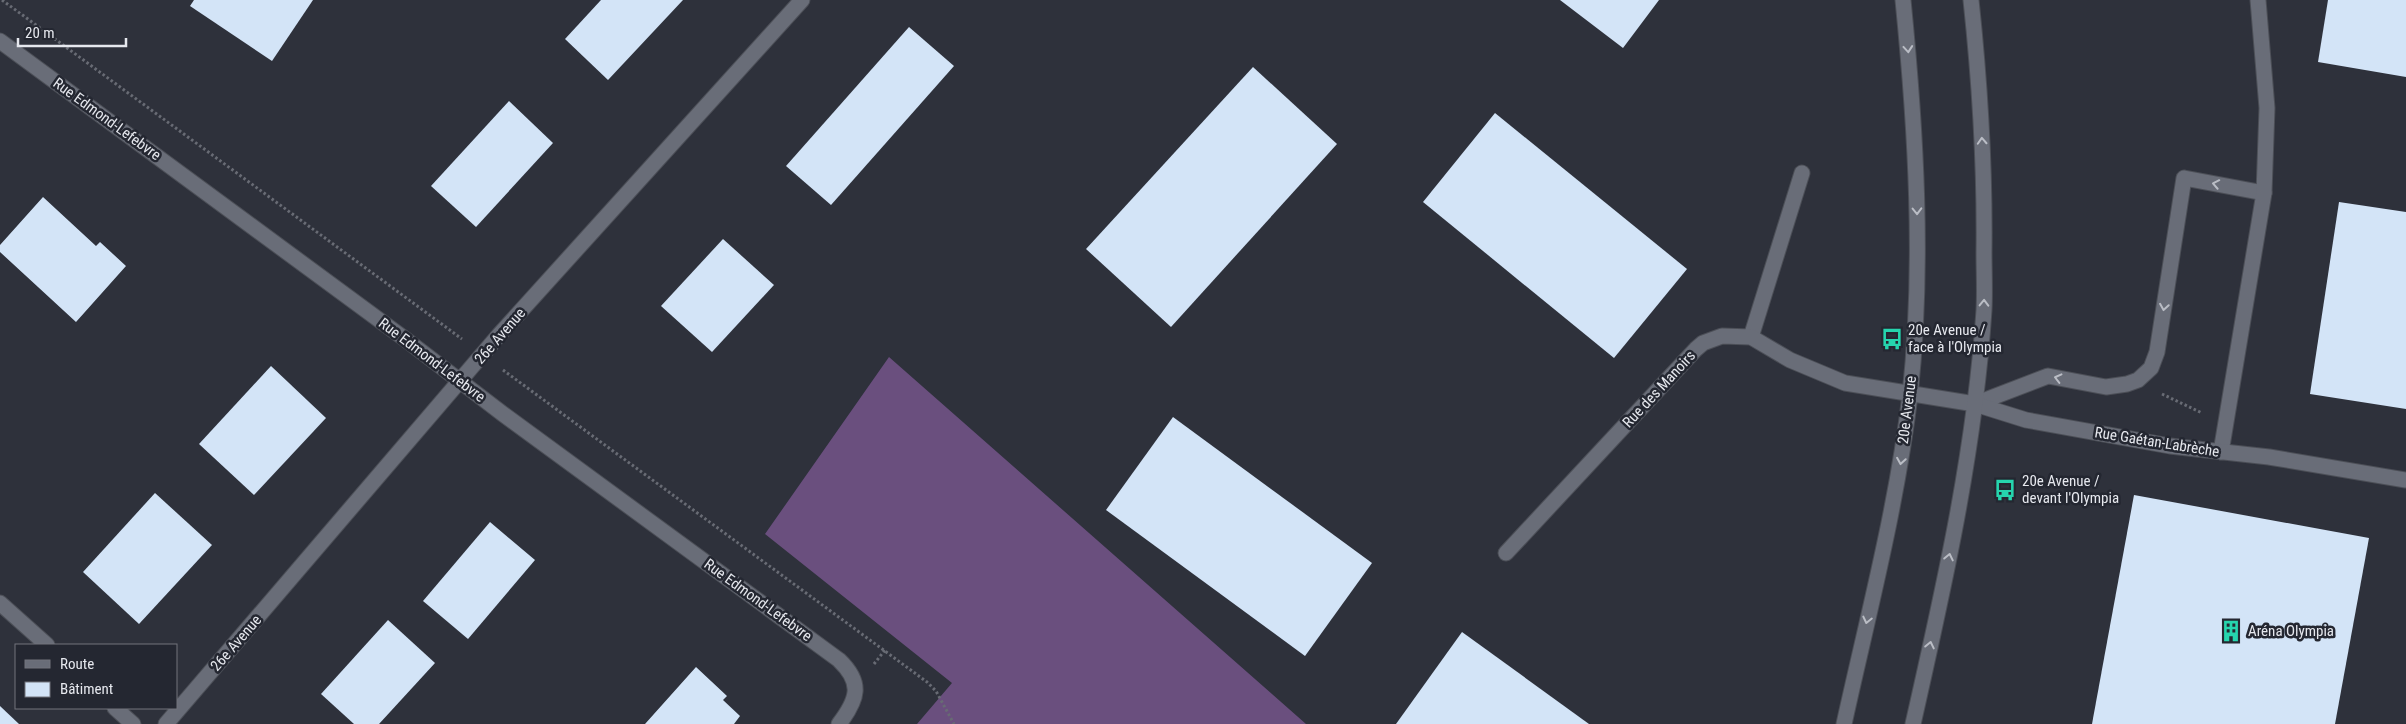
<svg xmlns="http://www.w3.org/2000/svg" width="2406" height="724" font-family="'Roboto Condensed',sans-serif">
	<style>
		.forest { fill: #6a4f7e }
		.building { fill: #d3e4f7 }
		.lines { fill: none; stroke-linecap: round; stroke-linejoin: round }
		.lane-casing { stroke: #4c4f57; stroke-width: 17 }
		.street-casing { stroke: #4c4f57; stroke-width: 17 }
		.secondary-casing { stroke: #4c4f57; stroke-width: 17 }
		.path { stroke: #686b74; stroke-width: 3; stroke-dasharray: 2.5 2.5; stroke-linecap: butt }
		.lane { stroke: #696d78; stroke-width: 15 }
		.street { stroke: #696d78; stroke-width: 15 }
		.secondary { stroke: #696d78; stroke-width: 15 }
		.oneway { stroke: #babdc5 }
		.labels { text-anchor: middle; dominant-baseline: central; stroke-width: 5; stroke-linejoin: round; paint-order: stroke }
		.street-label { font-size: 15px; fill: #e6e8ee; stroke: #242731 }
		.poi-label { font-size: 15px; fill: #e6e8ee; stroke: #242731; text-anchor: start }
	</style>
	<rect width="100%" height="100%" fill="#2e313b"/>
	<polygon class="forest" points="889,357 1306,724 917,724 952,683 765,534"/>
	<g class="building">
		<polygon points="194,0 313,0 272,61 190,6"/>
		<polygon points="601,0 683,0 608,80 565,39"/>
		<polygon points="1560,0 1659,0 1623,48"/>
		<polygon points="2328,0 2406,0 2406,77 2318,62"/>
		<polygon points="909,27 954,66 831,205 786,166"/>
		<polygon points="1253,67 1337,144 1171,327 1086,249"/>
		<polygon points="509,101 553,143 476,227 431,186"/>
		<polygon points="1495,113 1687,269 1614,358 1423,202"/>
		<polygon points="43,197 96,246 100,242 126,266 76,322 0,252 0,245"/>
		<polygon points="2339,202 2406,212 2406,409 2310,394"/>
		<polygon points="723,239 774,285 712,352 661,306"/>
		<polygon points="271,366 326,418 254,495 199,444"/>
		<polygon points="1173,417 1372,563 1305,656 1106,510"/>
		<polygon points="155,493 212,545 139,624 83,572"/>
		<polygon points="2134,495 2369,538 2335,724 2092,724"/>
		<polygon points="490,522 535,560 468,639 423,601"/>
		<polygon points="388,620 435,663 379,724 354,724 321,694"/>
		<polygon points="1462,632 1589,724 1396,724"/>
		<polygon points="696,667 727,696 723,700 740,716 734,724 645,724"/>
		<polygon points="0,706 19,724 0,724"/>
	</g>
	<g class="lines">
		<g class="lane-casing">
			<g id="lane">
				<polyline points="1751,337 1802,173"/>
				<polyline points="1975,404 2048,376 2106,387 2127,384 2138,380 2151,368 2157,352 2184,178 2264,193"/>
				<polyline points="2221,452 2264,193 2267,108 2258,0"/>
			</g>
		</g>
		<g class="street-casing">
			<g id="street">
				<path d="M 0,41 L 405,339 L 503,414 L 839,660 C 863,683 858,699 839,724"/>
				<polyline points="1506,553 1696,349 1703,343 1722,336 1751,337 1790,360 1845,383 1975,404 2026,420 2170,446 2269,457 2406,480"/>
				<polyline points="0,603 47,645"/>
				<polyline points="115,708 133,724"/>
				<polyline points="166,724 499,335 802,0"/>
			</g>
		</g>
		<g class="secondary-casing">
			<g id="secondary">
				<path d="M 1844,724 C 1868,615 1897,506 1910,395 C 1924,264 1916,131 1903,0"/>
				<path d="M 1913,724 C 1944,587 1975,450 1984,310 C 1985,291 1984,272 1984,253 C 1985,169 1980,84 1971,0"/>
			</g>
		</g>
		<g class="path">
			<polyline points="2,0 462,339"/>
			<polyline points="503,370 927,682 936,691 954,724"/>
			<polyline points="2162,394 2202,413"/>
			<polyline points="874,664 885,650"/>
		</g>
		<use href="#lane" class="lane"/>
		<use href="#street" class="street"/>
		<use href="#secondary" class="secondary"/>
	</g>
	<defs><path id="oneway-chevron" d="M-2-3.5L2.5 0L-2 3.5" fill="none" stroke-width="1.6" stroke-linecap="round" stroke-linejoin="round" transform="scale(1.25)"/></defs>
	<g class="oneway">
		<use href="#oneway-chevron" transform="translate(1908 49) rotate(85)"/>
		<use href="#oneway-chevron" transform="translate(1982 141) rotate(-93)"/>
		<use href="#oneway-chevron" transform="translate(2216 184) rotate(-169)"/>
		<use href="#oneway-chevron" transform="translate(1917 211) rotate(89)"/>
		<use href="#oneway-chevron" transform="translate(1984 303) rotate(-89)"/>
		<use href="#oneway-chevron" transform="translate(2164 307) rotate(99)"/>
		<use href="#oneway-chevron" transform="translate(2058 378) rotate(-166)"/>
		<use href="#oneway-chevron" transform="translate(1901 461) rotate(99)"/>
		<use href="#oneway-chevron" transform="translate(1949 557) rotate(-78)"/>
		<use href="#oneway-chevron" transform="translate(1867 620) rotate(103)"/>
		<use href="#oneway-chevron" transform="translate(1930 645) rotate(-78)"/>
	</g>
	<defs>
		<g id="bus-bare" transform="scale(1.725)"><path d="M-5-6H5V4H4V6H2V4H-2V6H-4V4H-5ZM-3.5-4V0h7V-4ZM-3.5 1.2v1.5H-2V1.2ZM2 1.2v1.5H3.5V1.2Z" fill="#26d5ae" stroke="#242731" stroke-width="2.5" paint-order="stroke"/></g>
		<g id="building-bare" transform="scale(1.725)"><path d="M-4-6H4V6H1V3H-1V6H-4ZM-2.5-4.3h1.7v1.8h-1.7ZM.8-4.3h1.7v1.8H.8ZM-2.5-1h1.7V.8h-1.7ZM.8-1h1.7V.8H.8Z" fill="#26d5ae" stroke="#242731" stroke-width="2.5" paint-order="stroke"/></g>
	</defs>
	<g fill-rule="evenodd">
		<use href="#bus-bare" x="1892" y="339"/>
		<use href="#bus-bare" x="2005" y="490"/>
		<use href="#building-bare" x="2231" y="631"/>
	</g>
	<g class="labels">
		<g class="street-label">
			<text transform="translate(107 119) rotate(36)">Rue Edmond-Lefebvre</text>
			<text transform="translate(500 336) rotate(-49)">26e Avenue</text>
			<text transform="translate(432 360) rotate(37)">Rue Edmond-Lefebvre</text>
			<text transform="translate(1659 389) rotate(-47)">Rue des Manoirs</text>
			<text transform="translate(1907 410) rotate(-83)">20e Avenue</text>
			<text transform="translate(2157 442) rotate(9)">Rue Gaétan-Labrèche</text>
			<text transform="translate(758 600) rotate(36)">Rue Edmond-Lefebvre</text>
			<text transform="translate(236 643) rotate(-49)">26e Avenue</text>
		</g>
		<g class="poi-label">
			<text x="1908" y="330">20e Avenue /<tspan x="1908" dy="17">face à l'Olympia</tspan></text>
			<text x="2022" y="481">20e Avenue /<tspan x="2022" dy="17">devant l'Olympia</tspan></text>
			<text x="2248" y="631">Aréna Olympia</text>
		</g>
	</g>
	<rect x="15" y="644" width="162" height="65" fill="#242731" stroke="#72747d"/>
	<rect x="25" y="660" width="25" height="8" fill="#696d78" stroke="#72747d"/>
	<text x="60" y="669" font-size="15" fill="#e6e8ee">Route</text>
	<rect x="25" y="682" width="25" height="15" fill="#d3e4f7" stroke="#72747d"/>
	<text x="60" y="694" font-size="15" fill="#e6e8ee">Bâtiment</text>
	<path d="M18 38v8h108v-8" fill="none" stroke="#e6e8ee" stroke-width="2.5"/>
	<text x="25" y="38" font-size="15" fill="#e6e8ee" stroke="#242731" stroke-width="4" paint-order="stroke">20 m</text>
</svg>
